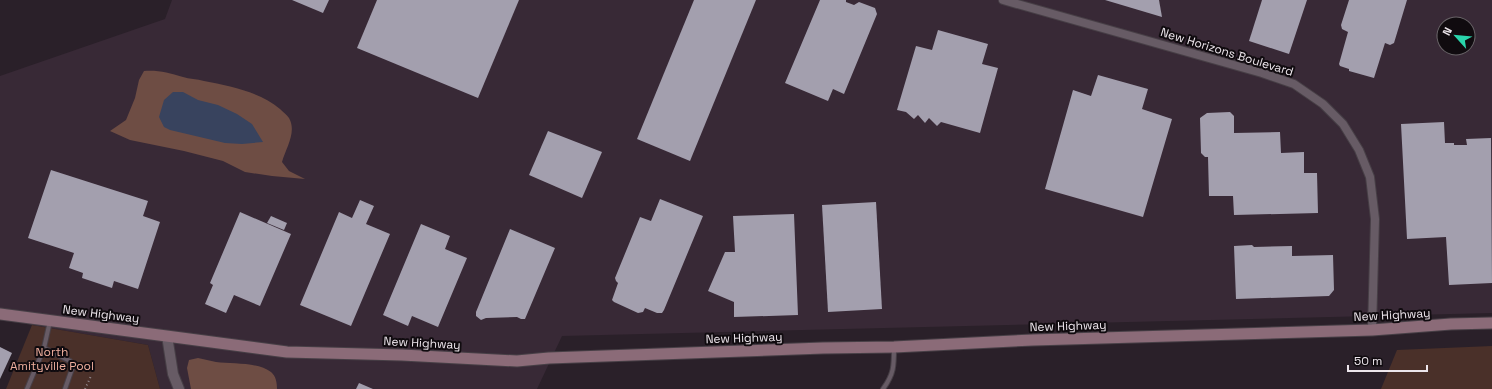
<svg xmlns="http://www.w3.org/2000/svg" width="1492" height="389" font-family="'Space Grotesk',sans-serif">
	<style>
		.built { fill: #382936; fill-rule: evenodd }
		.green { fill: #4a3029 }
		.forest { fill: #6e4d44 }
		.water { fill: #38435e }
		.building { fill: #a39fae }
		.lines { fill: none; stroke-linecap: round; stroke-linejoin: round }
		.service-casing { stroke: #473f46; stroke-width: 6 }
		.minor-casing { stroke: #473f46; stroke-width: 10 }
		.tertiary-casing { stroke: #473f46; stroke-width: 12 }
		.secondary-casing { stroke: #473f46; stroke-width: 13 }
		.path { stroke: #948c93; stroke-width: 2; stroke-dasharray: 1 3; stroke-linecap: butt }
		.service { stroke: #675b65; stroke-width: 4 }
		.minor { stroke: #675b65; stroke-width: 8 }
		.tertiary { stroke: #675b65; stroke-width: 10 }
		.secondary { stroke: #8b6b78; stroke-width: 11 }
		.labels { text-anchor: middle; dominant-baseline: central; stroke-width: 4; stroke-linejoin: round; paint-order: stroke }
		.street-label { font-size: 12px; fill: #ede6ec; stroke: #100b0f }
		.park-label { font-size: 12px; fill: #eeae9d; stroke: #100b0f }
	</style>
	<rect width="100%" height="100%" fill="#2a2029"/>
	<path class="built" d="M 172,0 L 1492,0 L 1492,313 L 562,336 L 537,389 L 160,389 L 148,345 L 32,325 L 0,315 L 0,76 L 165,19 ZM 1444,24 L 1468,24 L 1468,48 L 1444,48 Z"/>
	<g class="green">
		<polygon points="32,325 148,345 160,389 6,389"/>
		<polygon points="1492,346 1492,389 1381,389 1397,350"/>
	</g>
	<g class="forest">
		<path d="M 144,71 C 159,70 169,73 183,77 C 189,79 197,79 204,81 C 230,86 260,92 280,109 C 283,112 287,115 289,118 C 297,132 286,148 282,162 L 289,171 L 305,179 L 272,176 L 245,172 L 223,161 L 184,151 L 130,140 L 110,131 L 126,120 L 135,98 L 139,80 Z"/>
		<path d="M 198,358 C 204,359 210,361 216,362 C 232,364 258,362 271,372 C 276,376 277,383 277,389 L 191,389 L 187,368 L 189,360 Z"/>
	</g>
	<polygon class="water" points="173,92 183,92 198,100 218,105 237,114 252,124 263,142 242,144 225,143 170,130 164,127 159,117 164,100"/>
	<g class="building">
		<polygon points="292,0 329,0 323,13"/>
		<polygon points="377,0 519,0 478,98 357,48"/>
		<polygon points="694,0 756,0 690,161 637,139"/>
		<polygon points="820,0 846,0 846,2 854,5 859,2 875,8 877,14 844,94 833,89 828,101 785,83"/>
		<polygon points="1105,0 1159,0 1162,17"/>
		<polygon points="1262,0 1307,0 1289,54 1249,41"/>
		<polygon points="1349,0 1407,0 1394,43 1390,45 1385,43 1374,78 1349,71 1349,69 1340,66 1339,64 1348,32 1342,29 1341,25"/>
		<polygon points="938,30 988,44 982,64 998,68 980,133 941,122 937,126 929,118 925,123 918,115 914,119 906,112 897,110 916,46 932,50"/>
		<polygon points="1098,75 1148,89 1142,109 1172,119 1143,217 1045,189 1073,90 1091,96"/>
		<polygon points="1230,112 1234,116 1234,133 1280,132 1281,153 1304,152 1304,173 1317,173 1318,213 1234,215 1233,196 1209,196 1208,157 1205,157 1201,153 1200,118 1207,113"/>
		<polygon points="1444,122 1445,143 1454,143 1454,145 1467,145 1466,139 1491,138 1492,283 1449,285 1446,237 1407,239 1401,124"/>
		<polygon points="548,131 602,152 582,198 529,175"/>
		<polygon points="51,170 148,201 143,216 160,222 138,289 114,281 112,288 82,278 83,273 69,268 74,253 28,238"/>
		<polygon points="660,199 703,216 664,310 662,313 657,313 645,308 643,312 638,313 614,302 612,300 618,283 616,281 615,278 640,217 651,221"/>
		<polygon points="360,200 374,206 366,224 390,234 351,326 300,305 339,212 352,218"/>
		<polygon points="876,202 882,309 828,312 822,205"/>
		<polygon points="240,212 291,234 260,306 234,295 226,313 205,304 213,285 210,283"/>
		<polygon points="794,214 798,315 734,317 734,302 708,291 725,252 735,252 733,216"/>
		<polygon points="271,216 287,223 284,230 267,223"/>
		<polygon points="421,224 450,236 445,249 467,258 438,327 412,316 408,326 383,315"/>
		<polygon points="510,229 555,248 525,319 521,319 517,317 486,318 481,320 476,316 476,312"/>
		<polygon points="1252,245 1254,247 1292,246 1292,256 1333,255 1334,290 1329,296 1236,299 1234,246"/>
		<polygon points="0,347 12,353 0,379"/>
		<polygon points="359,383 373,389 356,389"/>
	</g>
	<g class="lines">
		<g class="service-casing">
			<g id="service">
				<polyline points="44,348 70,361 73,366 65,389"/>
				<polyline points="27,389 44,348 50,321"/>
				<path d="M 883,389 C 894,374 894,366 894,348"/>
			</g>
		</g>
		<g class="minor-casing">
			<polyline id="minor" points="1003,0 1262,73 1294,84 1323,104 1343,124 1359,150 1370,177 1375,219 1372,330"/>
		</g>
		<g class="tertiary-casing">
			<polyline id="tertiary" points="167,336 173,374 179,389"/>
		</g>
		<g class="secondary-casing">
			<polyline id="secondary" points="0,314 287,352 402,355 517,361 549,358 823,348 894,347 1033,340 1372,330 1451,324 1492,323"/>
		</g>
		<polyline class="path" points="85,389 91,376"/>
		<use href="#service" class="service"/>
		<use href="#minor" class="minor"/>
		<use href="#tertiary" class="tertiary"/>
		<use href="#secondary" class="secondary"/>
	</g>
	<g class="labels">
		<g class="street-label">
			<text transform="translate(1227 52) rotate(17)">New Horizons Boulevard</text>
			<text transform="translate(101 314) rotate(7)">New Highway</text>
			<text transform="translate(1392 315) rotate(-3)">New Highway</text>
			<text transform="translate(1068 326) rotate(-2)">New Highway</text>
			<text transform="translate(744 338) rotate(-2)">New Highway</text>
			<text transform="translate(422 343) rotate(3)">New Highway</text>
		</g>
		<g class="park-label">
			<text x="52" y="352">North<tspan x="52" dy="14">Amityville Pool</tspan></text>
		</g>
	</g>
	<g transform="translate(1456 36) rotate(297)"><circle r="19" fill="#100b0f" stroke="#686367"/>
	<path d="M0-3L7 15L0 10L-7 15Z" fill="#2ad5ac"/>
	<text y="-6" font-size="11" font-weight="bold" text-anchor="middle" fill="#ede6ec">N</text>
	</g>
	<path d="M1348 365v6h79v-6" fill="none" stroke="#ede6ec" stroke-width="2"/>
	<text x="1354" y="365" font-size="12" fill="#ede6ec" stroke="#100b0f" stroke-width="3" paint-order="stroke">50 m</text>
</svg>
